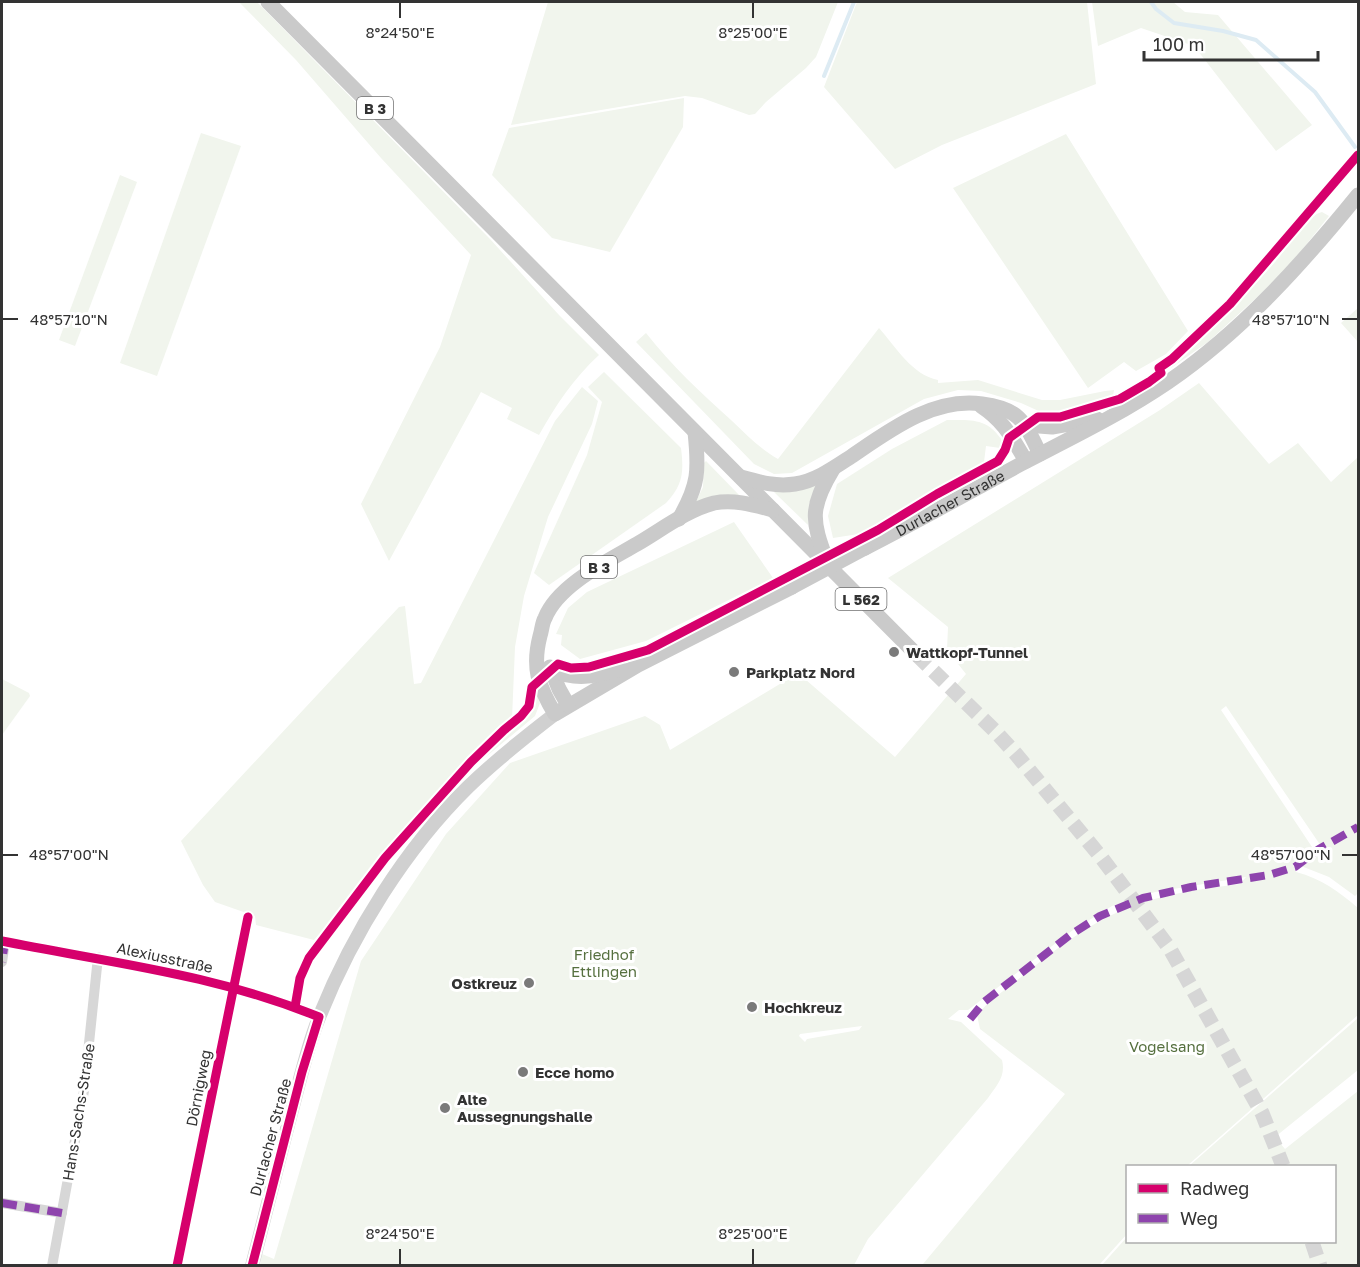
<svg xmlns="http://www.w3.org/2000/svg" width="1360" height="1267" font-family="'Golos Text',sans-serif">
	<style>
		.green { fill: #f1f5ed; fill-rule: evenodd }
		.lines { fill: none; stroke-linecap: round; stroke-linejoin: round }
		.stream { stroke: #ddebf3; stroke-width: 4 }
		.primary-tunnel { stroke: #d6d6d6; stroke-width: 15; stroke-dasharray: 15 8; stroke-linecap: butt }
		.minor { stroke: #d7d7d7; stroke-width: 10 }
		.secondary { stroke: #d0d0d0; stroke-width: 14 }
		.primary { stroke: #cacaca; stroke-width: 15 }
		.primary-bridge { stroke: #cacaca; stroke-width: 15 }
		.quiet { stroke: #8e44ad; stroke-width: 8; stroke-dasharray: 15 8; stroke-linecap: butt }
		.cycleway-casing { stroke: #fff; stroke-width: 13 }
		.cycleway { stroke: #d6006c; stroke-width: 9 }
		.ticks { fill: none; stroke: #333; stroke-width: 2 }
		.poi-dot { fill: #7a7a7a; stroke: #fff; stroke-width: 2 }
		.labels { text-anchor: middle; dominant-baseline: central; stroke-width: 6; stroke-linejoin: round; paint-order: stroke }
		.shield { fill: #fff; stroke: #707070; stroke-width: 1.5 }
		.shield-label { font-size: 14px; font-weight: bold; fill: #333 }
		.street-label { font-size: 15px; fill: #333; stroke: #fff }
		.poi-label { font-size: 15px; font-weight: bold; fill: #333; stroke: #fff; text-anchor: start }
		.park-label { font-size: 15px; fill: #56703f; stroke: #fff }
		.ticks-label { font-size: 15px; text-anchor: middle; fill: #333; stroke: #fff; stroke-width: 6; stroke-linejoin: round; paint-order: stroke }
	</style>
	<rect width="100%" height="100%" fill="#fff"/>
	<g class="green">
		<path d="M 239,2 L 257,2 L 490,239 L 559,315 L 599,355 C 573,379 556,405 539,435 L 507,419 L 512,408 L 481,392 L 389,561 L 361,504 L 440,347 L 471,255 L 381,158 L 296,60 Z"/>
		<polygon points="548,2 838,2 816,57 806,68 766,102 755,114 749,115 702,98 685,96 511,125"/>
		<polygon points="857,2 1087,2 1096,84 942,145 895,169 824,87"/>
		<polygon points="1092,2 1173,2 1185,12 1218,15 1312,125 1276,151 1194,46 1141,28 1098,46"/>
		<polygon points="684,98 683,127 610,252 552,238 492,175 509,128"/>
		<polygon points="201,133 241,146 157,376 120,363"/>
		<polygon points="1066,134 1188,331 1166,354 1136,371 1124,362 1088,388 953,188"/>
		<polygon points="120,175 137,182 75,346 59,340"/>
		<path d="M 1322,212 L 1329,216 L 1294,260 L 1266,289 L 1208,342 L 1171,368 L 1173,362 C 1213,325 1254,290 1287,247 C 1298,233 1306,217 1322,212 Z"/>
		<polygon points="1358,308 1358,342 1341,323"/>
		<path d="M 879,328 C 896,347 912,375 938,380 L 938,383 L 978,380 L 1042,400 L 1060,400 L 1105,391 L 1114,390 L 1113,396 L 1063,413 L 1043,413 L 1021,403 L 981,391 L 958,390 L 924,399 L 792,473 L 774,474 L 754,464 L 636,342 L 646,333 C 671,365 701,393 731,420 C 747,435 759,448 778,459 Z"/>
		<path d="M 604,372 L 681,448 C 684,472 683,485 666,503 L 549,585 L 534,573 L 587,455 L 602,402 L 588,387 Z"/>
		<path d="M 1199,383 L 1269,464 L 1298,443 L 1331,482 L 1358,457 L 1358,893 L 1355,896 L 1329,877 L 1301,866 L 1325,852 L 1226,706 L 1221,710 L 1312,847 L 1293,865 L 1296,872 C 1322,879 1338,891 1358,908 L 1358,1015 L 1187,1166 L 1128,1166 L 1127,1234 L 1099,1265 L 918,1265 L 923,1264 L 1065,1094 L 980,1029 L 977,1015 L 989,1002 C 1030,971 1071,933 1118,912 C 1155,895 1200,889 1240,884 L 1246,877 L 1155,892 L 1112,906 L 1073,930 L 968,1010 L 959,1010 L 948,1019 L 961,1022 L 1002,1060 C 1006,1076 997,1085 988,1098 L 868,1239 L 854,1265 L 260,1265 L 262,1254 L 274,1259 L 361,961 L 446,834 L 510,763 L 645,716 L 660,725 L 670,750 L 798,673 L 895,757 L 966,674 L 947,650 L 948,627 L 888,578 L 1160,410 ZM 862,1026 L 859,1030 L 807,1039 L 805,1042 L 799,1036 L 800,1034 Z"/>
		<path d="M 582,387 L 598,401 L 592,424 L 548,517 L 524,596 L 515,647 L 512,719 L 476,753 L 475,752 C 438,792 401,833 365,875 C 347,897 334,921 314,940 L 256,925 L 255,916 L 215,902 L 203,885 L 181,841 L 399,607 L 405,606 L 414,684 L 421,683 L 555,421 Z"/>
		<path d="M 947,420 C 971,420 987,418 1001,439 L 1000,448 L 986,446 L 984,462 L 865,533 L 833,538 L 828,516 L 837,484 L 892,449 Z"/>
		<polygon points="706,461 739,495 694,506 703,487 704,463"/>
		<polygon points="818,483 809,504 808,525 774,492"/>
		<polygon points="734,522 773,578 646,641 580,659 561,645 562,635 556,634 568,608 587,592"/>
		<polygon points="2,679 29,693 30,696 2,735"/>
		<polygon points="535,688 540,703 535,716 475,766 433,813 426,817 479,757 527,713 534,701"/>
		<polygon points="1358,1018 1358,1070 1275,1137 1285,1149 1358,1091 1358,1265 1102,1265 1127,1237 1128,1242 1334,1242 1334,1166 1189,1166"/>
	</g>
	<g class="lines">
		<g class="stream">
			<polyline points="1151,2 1156,9 1174,23 1223,31 1256,40 1315,92 1355,147"/>
			<polyline points="824,76 854,2"/>
		</g>
		<g class="primary-tunnel">
			<polyline points="917,655 994,730 1015,753 1101,857 1170,949 1262,1113 1283,1166"/>
			<polyline points="1312,1242 1320,1266"/>
		</g>
		<g class="minor">
			<path d="M 2,941 C 111,963 214,974 319,1017"/>
			<polyline points="2,962 5,942"/>
			<polyline points="2,1203 62,1213"/>
			<polyline points="52,1266 84,1091 98,957"/>
			<polyline points="177,1266 248,917"/>
		</g>
		<path class="secondary" d="M 252,1266 C 266,1212 279,1159 293,1106 C 301,1076 308,1044 320,1015 C 353,933 405,849 468,787 C 496,760 525,737 555,714"/>
		<g class="primary">
			<polyline points="268,2 917,655"/>
			<path d="M 981,406 C 1005,422 1012,438 1026,461"/>
			<polyline points="1026,425 1052,427 1097,419"/>
			<path d="M 741,477 C 759,482 776,487 795,484 C 816,481 835,467 852,456 C 890,430 934,397 982,404 C 1020,409 1024,421 1040,454"/>
			<path d="M 773,510 C 754,505 734,499 714,503 C 687,510 661,530 637,544 C 608,561 558,585 545,618 C 542,623 542,630 540,636 C 532,667 538,686 555,714 L 638,665 L 792,587"/>
			<path d="M 679,519 C 699,485 699,470 695,432"/>
			<path id="s1" d="M 865,548 C 918,521 969,492 1021,464 C 1071,438 1121,414 1168,382 C 1242,331 1302,264 1358,195"/>
			<path d="M 827,561 C 811,520 810,507 833,469"/>
			<polyline points="550,667 559,689 568,705"/>
			<path d="M 551,670 C 578,681 594,676 621,669"/>
		</g>
		<polyline class="primary-bridge" points="792,587 865,548"/>
		<g class="quiet">
			<polyline points="2,941 5,942 2,962"/>
			<polyline points="970,1019 984,1002 1070,935 1100,916 1143,898 1191,887 1269,875 1295,867 1319,849 1358,827"/>
			<polyline points="2,1203 62,1213"/>
		</g>
		<g class="cycleway-casing">
			<g id="cycleway">
				<path d="M 2,941 C 111,963 214,974 319,1017 L 302,1072 L 252,1266"/>
				<polyline points="295,1007 300,978 309,958 385,858 471,762 504,730 521,716 529,706 532,687 558,664 571,668 589,667 648,650 878,530 937,494 998,461 1005,450 1009,438 1038,417 1060,417 1120,399 1149,382 1161,373 1159,368 1172,359 1230,304 1358,155"/>
				<polyline points="177,1266 248,917"/>
			</g>
		</g>
		<use href="#cycleway" class="cycleway"/>
	</g>
	<path class="ticks" d="M 400,3 L 400,18M 753,3 L 753,18M 3,319 L 18,319M 1342,319 L 1357,319M 3,855 L 18,855M 1342,855 L 1357,855M 400,1249 L 400,1264M 753,1249 L 753,1264"/>
	<g class="poi-dot">
		<circle cx="894" cy="652" r="6"/>
		<circle cx="734" cy="672" r="6"/>
		<circle cx="529" cy="983" r="6"/>
		<circle cx="752" cy="1007" r="6"/>
		<circle cx="523" cy="1072" r="6"/>
		<circle cx="445" cy="1108" r="6"/>
	</g>
	<g class="labels">
		<g class="shield">
			<rect x="357" y="97" width="36" height="22" rx="4.5"/>
			<rect x="581" y="556" width="36" height="22" rx="4.5"/>
			<rect x="835.5" y="588" width="51" height="22" rx="4.5"/>
		</g>
		<g class="shield-label">
			<text x="375" y="108">B 3</text>
			<text x="599" y="567">B 3</text>
			<text x="861" y="599">L 562</text>
		</g>
		<g class="street-label">
			<text stroke="none"><textPath href="#s1" startOffset="96">Durlacher Straße</textPath></text>
			<text transform="translate(165 957) rotate(12)">Alexiusstraße</text>
			<text transform="translate(198 1088) rotate(-79)">Dörnigweg</text>
			<text transform="translate(78 1112) rotate(-81)">Hans-Sachs-Straße</text>
			<text transform="translate(270 1137) rotate(-75)">Durlacher Straße</text>
		</g>
		<g class="poi-label">
			<text x="906" y="652">Wattkopf-Tunnel</text>
			<text x="746" y="672">Parkplatz Nord</text>
			<text x="517" y="983" text-anchor="end">Ostkreuz</text>
			<text x="764" y="1007">Hochkreuz</text>
			<text x="535" y="1072">Ecce homo</text>
			<text x="457" y="1099">Alte<tspan x="457" dy="17">Aussegnungshalle</tspan></text>
		</g>
		<g class="park-label">
			<text x="604" y="954">Friedhof<tspan x="604" dy="17">Ettlingen</tspan></text>
			<text x="1167" y="1046">Vogelsang</text>
		</g>
	</g>
	<g class="ticks-label">
		<text x="400" y="38">8°24'50"E</text>
		<text x="753" y="38">8°25'00"E</text>
		<text x="69" y="325">48°57'10"N</text>
		<text x="1291" y="325">48°57'10"N</text>
		<text x="69" y="860">48°57'00"N</text>
		<text x="1291" y="860">48°57'00"N</text>
		<text x="400" y="1239">8°24'50"E</text>
		<text x="753" y="1239">8°25'00"E</text>
	</g>
	<rect width="1360" height="1267" fill="none" stroke="#333333" stroke-width="6"/>
	<rect x="1126" y="1165" width="210" height="78" fill="#ffffff" stroke="#adadad" stroke-width="1.5"/>
	<rect x="1138" y="1184" width="30" height="9" fill="#d6006c" stroke="#adadad" stroke-width="1.5"/>
	<text x="1180" y="1195" font-size="18" fill="#333333">Radweg</text>
	<rect x="1138" y="1214" width="30" height="9" fill="#8e44ad" stroke="#adadad" stroke-width="1.5"/>
	<text x="1180" y="1225" font-size="18" fill="#333333">Weg</text>
	<path d="M1144 51v9h174v-9" fill="none" stroke="#333333" stroke-width="3"/>
	<text x="1153" y="51" font-size="18" fill="#333333" stroke="#ffffff" stroke-width="4.5" paint-order="stroke">100 m</text>
</svg>
